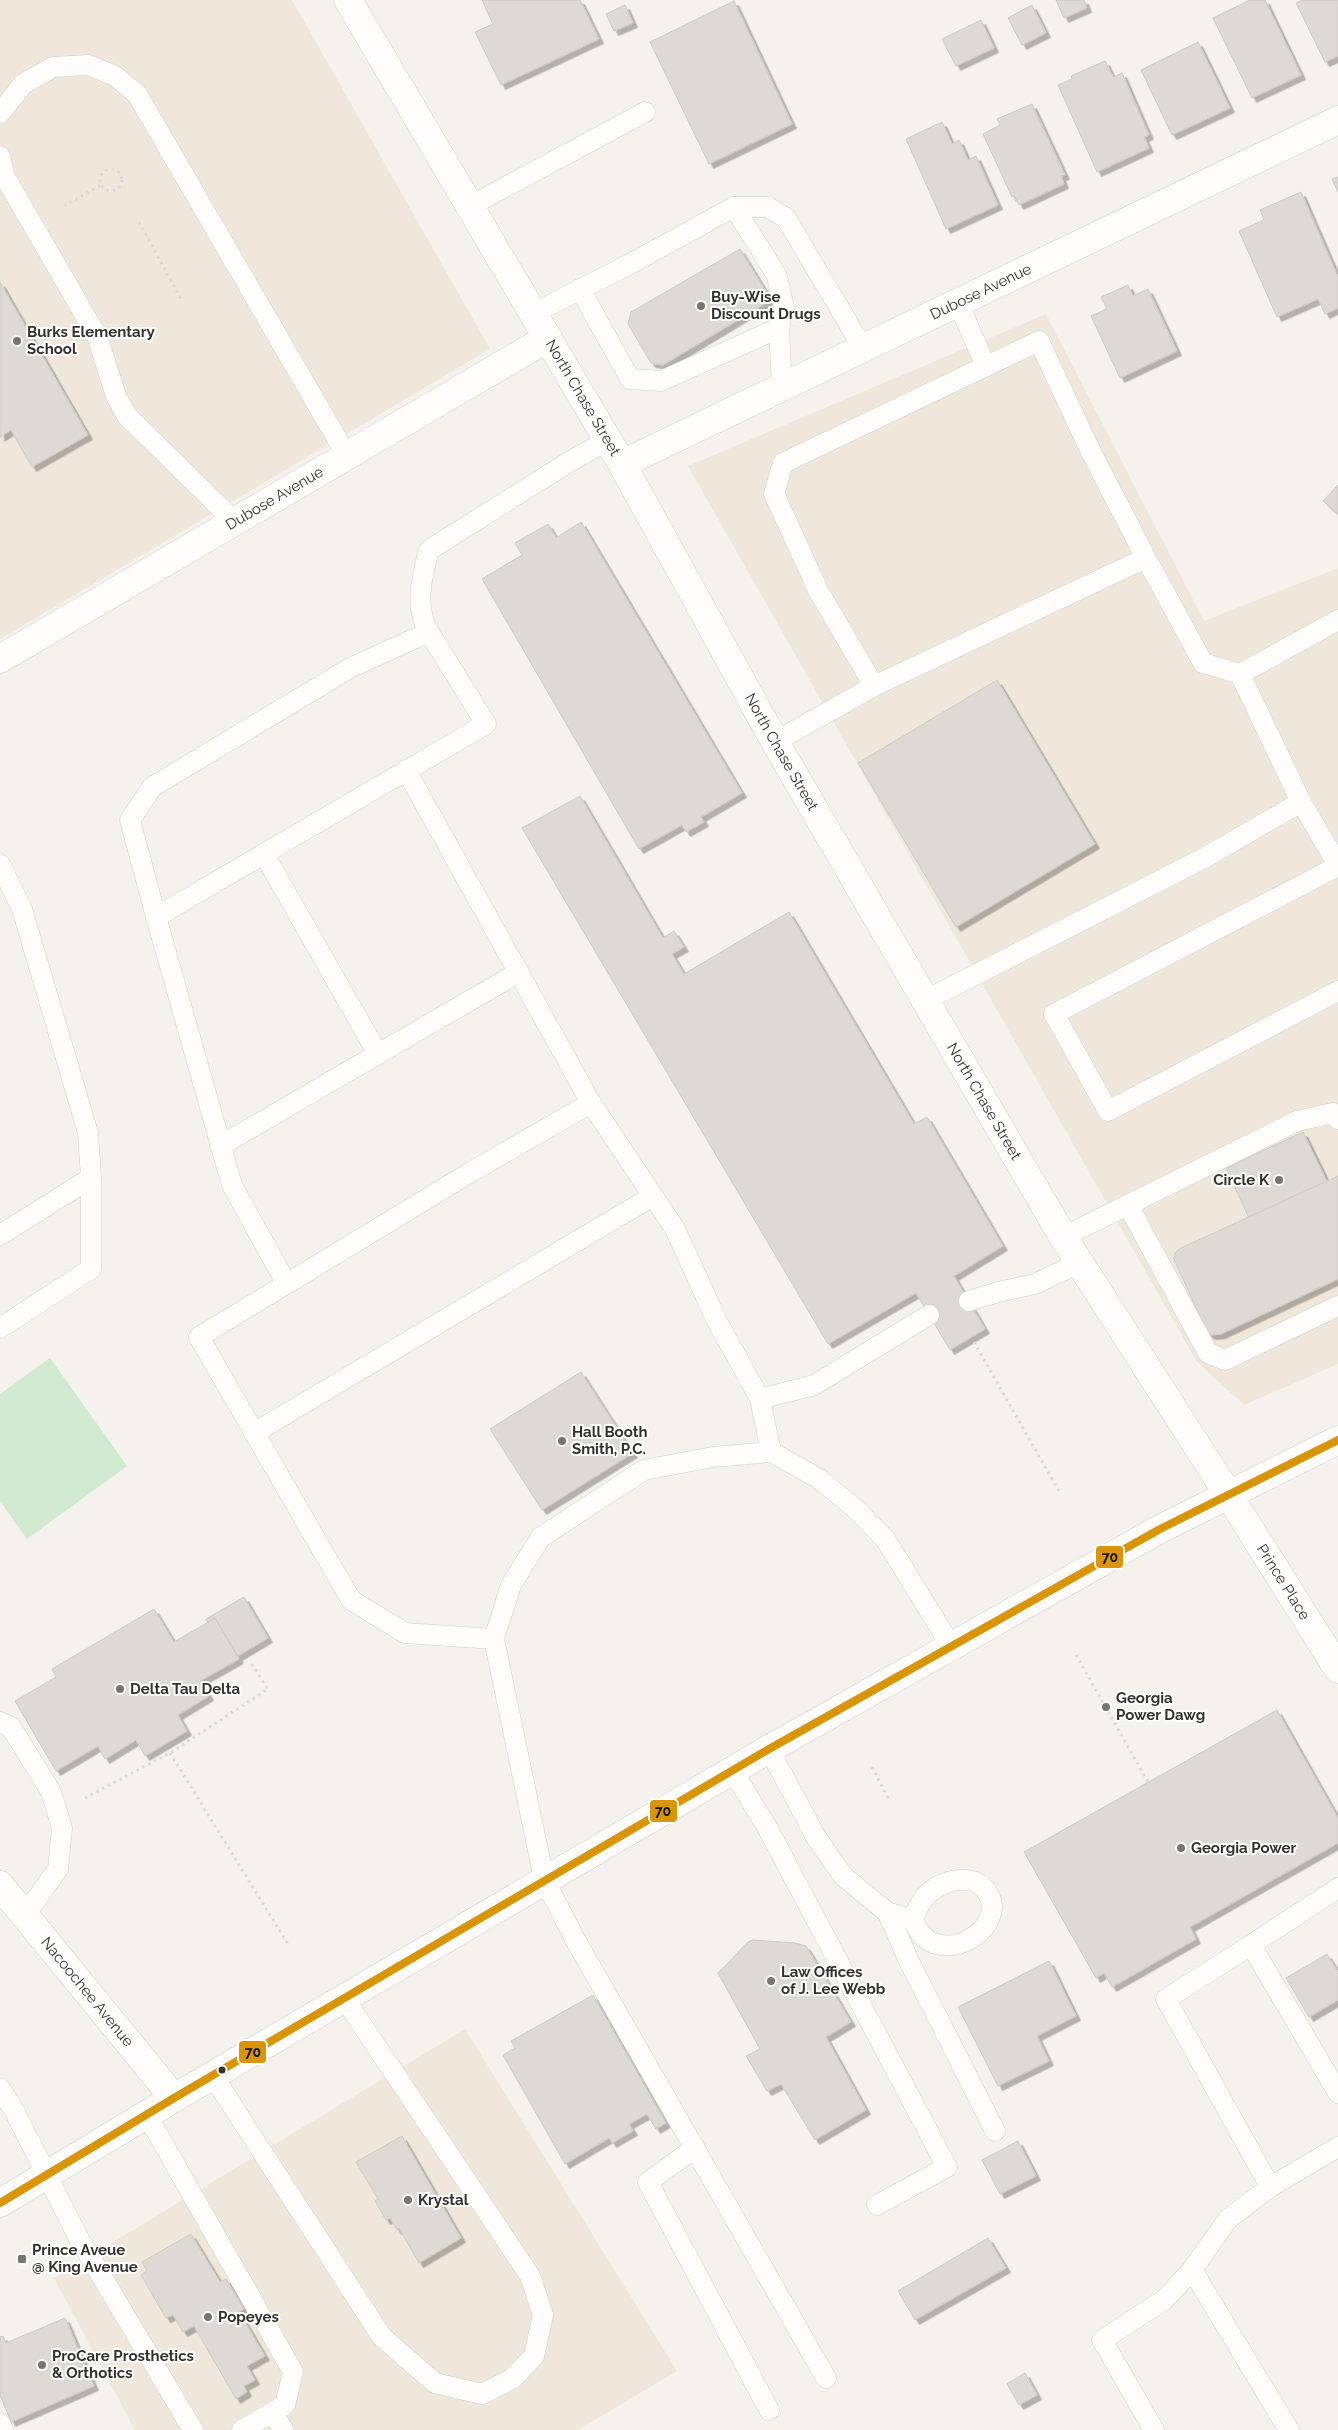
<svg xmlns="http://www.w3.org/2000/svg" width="1338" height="2430" font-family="Raleway,sans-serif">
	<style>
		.built { fill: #efe7db }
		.green { fill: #d1e9d0 }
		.building { fill: #dddad6; stroke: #cdcac6; filter: url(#shadow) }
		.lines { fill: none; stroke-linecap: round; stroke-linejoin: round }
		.service-casing { stroke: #d1ceca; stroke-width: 21 }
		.minor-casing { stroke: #d1ceca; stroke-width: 29 }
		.tertiary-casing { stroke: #d1ceca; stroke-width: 29 }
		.secondary-casing { stroke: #d1ceca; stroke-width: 29 }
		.path { stroke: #dad8d7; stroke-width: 3; stroke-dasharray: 2.5 4; stroke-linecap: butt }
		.service { stroke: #fefdfc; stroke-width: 20 }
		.minor { stroke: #fefdfc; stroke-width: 28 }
		.tertiary { stroke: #fefdfc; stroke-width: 28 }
		.secondary { stroke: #fefdfc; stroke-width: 28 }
		.bus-1-casing { stroke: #fff; stroke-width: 11 }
		.bus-1 { stroke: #da9407; stroke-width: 8 }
		.poi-dot { fill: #787470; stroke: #fff; stroke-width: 2 }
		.bus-dot { fill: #34312d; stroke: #fff; stroke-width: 2 }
		.labels { text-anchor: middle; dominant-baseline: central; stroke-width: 4; stroke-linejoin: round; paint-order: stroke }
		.street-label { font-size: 15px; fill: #34312d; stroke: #fff }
		.poi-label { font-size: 15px; font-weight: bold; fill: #34312d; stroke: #fff; text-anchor: start }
		.line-badge { stroke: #fff; stroke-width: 2 }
		.pale-badge-label { font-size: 14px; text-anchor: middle; font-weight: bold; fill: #111 }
	</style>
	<defs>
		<filter id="shadow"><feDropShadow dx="4.5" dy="4.5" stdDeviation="0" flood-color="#0004"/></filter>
	</defs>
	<rect width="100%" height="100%" fill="#f5f1ec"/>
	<g class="built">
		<polygon points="0,0 292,0 490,349 0,639"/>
		<polygon points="1046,314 1204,621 1338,568 1338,1364 1244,1405 1197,1362 688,466"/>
		<polygon points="465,2029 677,2371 578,2430 135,2430 54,2278"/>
	</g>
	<polygon class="green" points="50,1358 127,1466 27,1539 0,1501 0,1394"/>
	<g class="building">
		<polygon points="482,0 580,0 599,39 501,85 475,32 493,24"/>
		<polygon points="1056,0 1084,0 1087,8 1064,18"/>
		<polygon points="1250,0 1265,0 1301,75 1252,98 1213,18"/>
		<polygon points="1302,0 1338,0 1338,56 1325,62 1296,3"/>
		<polygon points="734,1 792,124 709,164 650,42"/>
		<polygon points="625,5 633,23 614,31 606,14"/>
		<polygon points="1032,5 1046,33 1022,45 1008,18"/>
		<polygon points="981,20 994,48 956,66 942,39"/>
		<polygon points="1198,42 1230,108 1172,135 1141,70"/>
		<polygon points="1105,61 1113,77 1122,73 1149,135 1144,137 1149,148 1097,172 1058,85 1072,79 1071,76"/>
		<polygon points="1032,104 1065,175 1061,176 1064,184 1019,205 1014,195 1012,197 983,134 1000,125 997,119"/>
		<polygon points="942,122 952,144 959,140 968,160 976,156 998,205 946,229 906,139"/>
		<polygon points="1338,177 1338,192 1332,179"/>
		<polygon points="1301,192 1338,277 1338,308 1325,314 1318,299 1277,317 1239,231 1264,220 1260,210"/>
		<polygon points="740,249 771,300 663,365 651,363 628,324 631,312"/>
		<polygon points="0,282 88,435 32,467 11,430 0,437"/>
		<polygon points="1128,285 1133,296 1148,289 1177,351 1120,378 1091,316 1107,309 1101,297"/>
		<polygon points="1338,485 1338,514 1323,501"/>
		<polygon points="581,522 742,793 701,817 704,822 686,832 682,825 639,849 482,579 522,555 515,543 548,524 556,538"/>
		<polygon points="997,680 1095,844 956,927 858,763"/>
		<polygon points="580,796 663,938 674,931 684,947 672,954 684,974 789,912 914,1124 927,1117 1003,1246 954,1276 985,1329 950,1350 916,1293 828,1344 522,828"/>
		<polygon points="1303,1132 1332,1192 1254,1229 1226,1168"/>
		<polygon points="1338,1176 1338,1279 1221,1334 1211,1335 1207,1332 1174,1259 1175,1253 1179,1249"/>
		<polygon points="581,1372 633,1453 542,1510 490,1429"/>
		<polygon points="244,1597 268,1638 238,1656 215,1618 208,1622 206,1619"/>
		<polygon points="154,1609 174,1642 215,1618 239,1659 200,1681 209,1696 178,1715 187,1731 145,1756 136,1740 105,1759 98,1746 56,1771 15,1701 56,1677 52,1669"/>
		<polygon points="1277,1710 1338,1818 1338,1843 1190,1927 1196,1939 1112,1987 1104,1973 1096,1978 1024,1852"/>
		<polygon points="753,1940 795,1943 806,1946 851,2022 826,2037 866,2110 815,2140 781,2084 767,2091 746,2056 760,2049 718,1973 748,1942"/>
		<polygon points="1327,1954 1338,1972 1338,2000 1309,2017 1286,1978"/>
		<polygon points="1049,1961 1076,2016 1037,2036 1049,2061 998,2086 958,2007"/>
		<polygon points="593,1995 666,2123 656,2129 647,2114 629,2124 633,2131 612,2143 609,2138 565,2164 503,2055 515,2048 511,2041"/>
		<polygon points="402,2136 461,2238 419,2263 399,2228 397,2230 390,2218 386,2220 375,2201 378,2199 356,2162"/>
		<polygon points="1018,2141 1036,2176 1000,2194 982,2160"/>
		<polygon points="191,2234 220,2282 226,2279 244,2309 239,2312 265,2356 247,2366 255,2380 244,2386 247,2392 236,2399 194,2326 183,2332 173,2315 166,2318 141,2275 147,2271 142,2262"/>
		<polygon points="988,2238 1006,2268 915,2320 898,2291"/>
		<polygon points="65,2318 94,2386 11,2422 0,2395 0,2337 3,2336 6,2343"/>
		<polygon points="1025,2373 1037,2395 1019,2405 1007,2384"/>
	</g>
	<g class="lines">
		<g class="service-casing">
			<g id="service">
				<polyline points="0,113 23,84 53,67 88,65 115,76 137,94 347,456"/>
				<polyline points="0,156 5,177 97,336 116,396 127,416 234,521"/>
				<polyline points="470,206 645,112"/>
				<polyline points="734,207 777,276 784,308 779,328 782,387"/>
				<polyline points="580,289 630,379 661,381 779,328"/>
				<polyline points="958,303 986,366"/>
				<polyline points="534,313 630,264 734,207 768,207 786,218 863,348"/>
				<polygon points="1039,341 1092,454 1146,558 874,686 819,592 774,494 783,463"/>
				<polyline points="1146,558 1203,663 1240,674 1338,620"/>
				<path d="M 429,632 L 350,668 L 152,787 L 130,820 L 156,917 L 486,724 L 429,632 C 414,608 422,575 429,550 L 569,462 L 608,440"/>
				<polyline points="1240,674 1301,802 1338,865"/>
				<polyline points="775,742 874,686"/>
				<polyline points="406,770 591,1103"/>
				<polyline points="264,854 378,1054"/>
				<polyline points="0,864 22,909 88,1133 91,1178 91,1269 0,1328"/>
				<polyline points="1338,866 1054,1014 1108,1111 1338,991"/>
				<polyline points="156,917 232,1185 286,1283"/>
				<polyline points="924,1001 1206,857 1301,802"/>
				<polyline points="220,1146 519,972"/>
				<polyline points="1128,1205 1208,1353 1225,1360 1338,1306"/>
				<polyline points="0,1235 91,1178"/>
				<polyline points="1063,1237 1297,1121 1333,1113 1338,1119"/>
				<polyline points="969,1301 998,1292 1035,1284 1079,1263"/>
				<polyline points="760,1399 814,1385 929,1315"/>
				<polyline points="254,1433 653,1196"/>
				<polyline points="494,1639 405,1633 351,1600 199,1337 471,1172 591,1103 675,1229 717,1321 760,1399 771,1452"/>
				<polyline points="0,1722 11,1727 51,1792 62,1828 58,1869 25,1915"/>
				<path d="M 769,1749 L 816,1837 L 843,1876 L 887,1912 L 913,1920 C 935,1978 1019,1924 983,1887 C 976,1880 967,1879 958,1880 C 934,1883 920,1898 913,1920"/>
				<polyline points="732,1770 767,1827 947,2167 877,2205"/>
				<polyline points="1338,1888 1251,1945 1338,2093"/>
				<polyline points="887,1912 910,1963 995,2131"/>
				<polyline points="1251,1945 1166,1999 1270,2187"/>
				<polyline points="213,2076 382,2337 435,2383 482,2394 512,2379 534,2356 543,2315 530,2276 344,1998"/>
				<polyline points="0,2088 15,2112 77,2235 193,2430"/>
				<polyline points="147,2115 293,2372 285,2405 242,2430"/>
				<polyline points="695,2148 648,2182 769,2410"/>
				<polyline points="1192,2270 1289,2430"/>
				<polyline points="826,2378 576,1941 544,1879 494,1639 511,1585 541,1537 644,1470 713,1457 771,1452 818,1478 857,1510 886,1540 951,1646"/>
				<polyline points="273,2412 283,2430"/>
				<polyline points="0,2423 3,2430"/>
				<polyline points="1154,2430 1102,2340 1164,2300 1192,2270 1228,2219 1270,2187 1338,2147"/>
			</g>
		</g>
		<g class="minor-casing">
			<g id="minor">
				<path id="s1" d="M 622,464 L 1338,120"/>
				<path id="s2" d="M 0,659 L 548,338"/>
				<path id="s3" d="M 0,1885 L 174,2098"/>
			</g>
		</g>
		<g class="tertiary-casing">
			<g id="tertiary">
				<path id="s4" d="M 1228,1494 L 1338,1669"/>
			</g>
		</g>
		<g class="secondary-casing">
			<g id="secondary">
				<path id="s5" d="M 348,0 L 622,464 L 775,742 L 1063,1237 L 1228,1494"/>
				<polyline points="0,2203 174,2098 769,1749 1160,1529 1338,1440"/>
			</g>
		</g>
		<g class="path">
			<circle cx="111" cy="180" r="11"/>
			<polyline points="64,206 101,185"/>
			<polyline points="139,222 182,301"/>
			<polyline points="974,1342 1060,1493"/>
			<polyline points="1076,1655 1148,1782"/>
			<polyline points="170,1753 288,1944"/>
			<polyline points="872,1767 889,1800"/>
			<polyline points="85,1798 170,1753 268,1689 251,1663"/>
		</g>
		<use href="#service" class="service"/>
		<use href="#minor" class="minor"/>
		<use href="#tertiary" class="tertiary"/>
		<use href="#secondary" class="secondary"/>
		<g class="bus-1-casing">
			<polyline id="bus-1" points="0,2203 174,2098 769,1749 1160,1529 1338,1440"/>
		</g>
		<use href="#bus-1" class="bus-1"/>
	</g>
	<g class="poi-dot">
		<circle cx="701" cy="306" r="5"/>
		<circle cx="17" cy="341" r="5"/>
		<circle cx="1279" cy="1180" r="5"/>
		<circle cx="562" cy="1441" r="5"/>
		<circle cx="120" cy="1689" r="5"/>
		<circle cx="1106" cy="1707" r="5"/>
		<circle cx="1181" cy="1848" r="5"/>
		<circle cx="771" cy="1981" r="5"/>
		<circle cx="408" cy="2200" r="5"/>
		<rect x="17" y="2254" width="10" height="10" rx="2.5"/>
		<circle cx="208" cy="2317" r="5"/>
		<circle cx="42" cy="2365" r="5"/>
	</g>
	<circle class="bus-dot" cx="222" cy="2070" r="4.5"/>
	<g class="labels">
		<g class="street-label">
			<text stroke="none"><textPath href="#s1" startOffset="398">Dubose Avenue</textPath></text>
			<text stroke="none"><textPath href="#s5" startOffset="462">North Chase Street</textPath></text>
			<text stroke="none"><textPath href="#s2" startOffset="318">Dubose Avenue</textPath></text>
			<text stroke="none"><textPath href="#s5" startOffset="868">North Chase Street</textPath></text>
			<text stroke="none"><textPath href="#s5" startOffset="1272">North Chase Street</textPath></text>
			<text stroke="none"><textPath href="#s4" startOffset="104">Prince Place</textPath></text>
			<text stroke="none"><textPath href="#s3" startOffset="138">Nacoochee Avenue</textPath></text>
		</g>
		<g class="poi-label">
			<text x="711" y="297">Buy-Wise<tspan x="711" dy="17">Discount Drugs</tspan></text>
			<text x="27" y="332">Burks Elementary<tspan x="27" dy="17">School</tspan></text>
			<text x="1269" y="1180" text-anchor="end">Circle K</text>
			<text x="572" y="1432">Hall Booth<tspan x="572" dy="17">Smith, P.C.</tspan></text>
			<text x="130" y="1689">Delta Tau Delta</text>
			<text x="1116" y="1698">Georgia<tspan x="1116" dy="17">Power Dawg</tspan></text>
			<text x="1191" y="1848">Georgia Power</text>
			<text x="781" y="1972">Law Offices<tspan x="781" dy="17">of J. Lee Webb</tspan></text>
			<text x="418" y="2200">Krystal</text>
			<text x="32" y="2250">Prince Aveue<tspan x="32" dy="17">@ King Avenue</tspan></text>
			<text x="218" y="2317">Popeyes</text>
			<text x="52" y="2356">ProCare Prosthetics<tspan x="52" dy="17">&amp; Orthotics</tspan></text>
		</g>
	</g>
	<g class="line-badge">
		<rect x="1095" y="1545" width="29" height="24" rx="5" fill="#da9407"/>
		<rect x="649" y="1799" width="29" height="24" rx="5" fill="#da9407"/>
		<rect x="238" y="2040" width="29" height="24" rx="5" fill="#da9407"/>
	</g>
	<g class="pale-badge-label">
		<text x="1110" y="1562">70</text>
		<text x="663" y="1816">70</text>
		<text x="253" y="2057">70</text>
	</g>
</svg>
